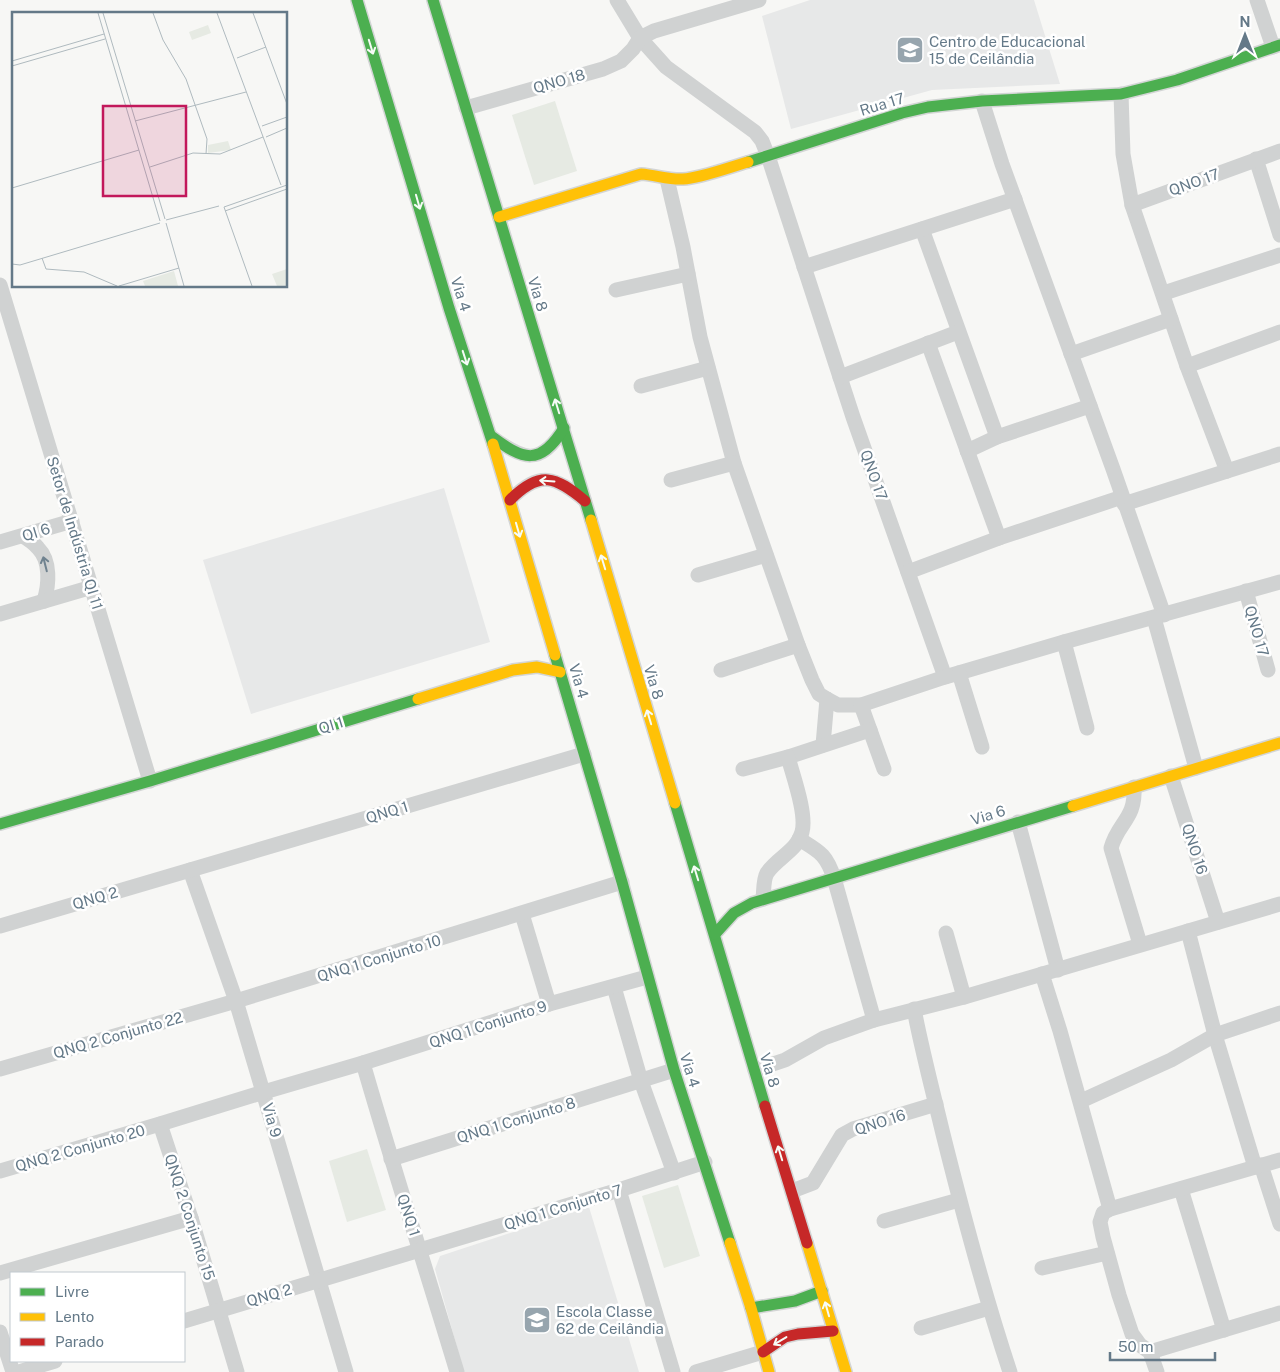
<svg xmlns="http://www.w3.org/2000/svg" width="1280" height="1372" font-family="'Public Sans',sans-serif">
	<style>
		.built { fill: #e7e8e8 }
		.green { fill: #e6eae3 }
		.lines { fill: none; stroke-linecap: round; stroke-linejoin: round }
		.fast-casing { stroke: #d3d5d5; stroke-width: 14 }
		.slow-casing { stroke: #d3d5d5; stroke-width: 14 }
		.jam-casing { stroke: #d3d5d5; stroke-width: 14 }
		.street { stroke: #d0d2d2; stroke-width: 15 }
		.fast { stroke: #4caf50; stroke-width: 11 }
		.slow { stroke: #ffc107; stroke-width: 11 }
		.jam { stroke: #c62828; stroke-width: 11 }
		.oneway { stroke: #f6fbf6 }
		.oneway2 { stroke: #6f828f }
		.labels { text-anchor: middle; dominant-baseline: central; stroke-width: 5; stroke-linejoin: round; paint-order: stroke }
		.poi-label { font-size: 15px; fill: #647988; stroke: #fff; text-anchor: start }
		.street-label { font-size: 15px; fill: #647988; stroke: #fff }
		.inset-road { fill: none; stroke: #afbabf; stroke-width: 1 }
		.view { fill: #c2185b; fill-opacity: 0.15; stroke: #c2185b; stroke-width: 2.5 }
		.inset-edge { fill: none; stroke: #647988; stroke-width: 2.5 }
	</style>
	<rect width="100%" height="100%" fill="#f7f7f5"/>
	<g class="built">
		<polygon points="810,0 1034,0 1060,84 932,90 791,129 762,16"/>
		<polygon points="444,488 490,642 251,714 203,560"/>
		<polygon points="589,1207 639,1372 464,1372 435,1269 440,1256"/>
	</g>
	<g class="green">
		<polygon points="555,101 577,171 534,185 512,115"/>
		<polygon points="367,1149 386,1210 347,1222 329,1161"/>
		<polygon points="678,1185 700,1256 664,1268 642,1196"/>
	</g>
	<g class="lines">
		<g class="fast-casing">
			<g id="fast">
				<polyline points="357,0 449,308 493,444"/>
				<polyline points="433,0 591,520"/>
				<polyline points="748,162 902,113 928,107 982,101 1121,94 1177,80 1280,45"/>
				<path d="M 491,436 C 523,460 540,467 564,428"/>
				<polyline points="555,655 622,882 674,1070 730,1243"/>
				<polyline points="675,803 765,1106"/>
				<polyline points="0,824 150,781 418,699"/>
				<polyline points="715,934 734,913 752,903 1073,806"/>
				<polyline points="751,1308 795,1301 822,1291"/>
			</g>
		</g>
		<g class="slow-casing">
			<g id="slow">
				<path d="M 499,217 L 641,174 C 656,175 669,180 683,179 C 701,178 730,167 748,162"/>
				<polyline points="493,444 555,655"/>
				<polyline points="591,520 675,803"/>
				<polyline points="418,699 513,670 537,667 560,672"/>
				<polyline points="1073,806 1280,743"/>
				<polyline points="730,1243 751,1308 769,1372"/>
				<polyline points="807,1243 846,1372"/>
			</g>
		</g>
		<g class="jam-casing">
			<g id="jam">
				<path d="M 510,500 C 540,470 555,476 585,501"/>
				<polyline points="765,1106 807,1243"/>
				<polyline points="763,1352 785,1337 798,1334 833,1331"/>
			</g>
		</g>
		<g class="street">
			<polyline points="617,0 640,38 666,67 755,132 762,141 768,156 853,417 945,677"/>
			<polyline points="1257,0 1273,47"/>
			<polyline points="1121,94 1123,154 1132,205 1187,366 1227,471"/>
			<polyline points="982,101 1002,164 1113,469 1164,615"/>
			<polyline points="466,108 603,69 621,61 633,49 640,38 654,31 759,0"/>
			<polyline points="1256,159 1280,235"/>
			<polyline points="667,179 683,247 700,337 734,463 798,645 812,680 819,694 827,699 838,705 861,705 945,677 1064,642 1280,582"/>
			<polyline points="1132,205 1280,151"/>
			<polyline points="922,229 997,437 1090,406"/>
			<polyline points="804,267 1015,199"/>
			<polyline points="0,285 150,781"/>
			<polyline points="616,290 688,274"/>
			<polyline points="1164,293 1280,255"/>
			<polyline points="928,343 999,538"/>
			<polyline points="1071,354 1171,319"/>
			<polyline points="1187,366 1280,332"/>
			<polyline points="840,377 958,332"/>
			<polyline points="641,386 708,368"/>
			<polyline points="967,451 997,437"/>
			<polyline points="671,480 734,463"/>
			<polyline points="1124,504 1280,454"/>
			<path d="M 23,536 C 28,539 34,543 38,548 C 51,561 49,585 44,601"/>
			<polyline points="0,542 72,521"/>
			<polyline points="908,572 999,538 1122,497"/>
			<polyline points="698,575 766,555"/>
			<polyline points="1246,591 1268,670"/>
			<polyline points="0,614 92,587"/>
			<polyline points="1154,618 1196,768"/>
			<polyline points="1064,642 1087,728"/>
			<polyline points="721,670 798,645"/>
			<polyline points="959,673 982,747"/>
			<polyline points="861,705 884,769"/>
			<polyline points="823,745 827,699"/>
			<polyline points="743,769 788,757 870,730"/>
			<polyline points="1171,776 1218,922"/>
			<path d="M 1134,787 C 1136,819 1118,822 1111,848 L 1140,944"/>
			<polyline points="1018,822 1058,970"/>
			<path d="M 799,839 C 820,852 826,854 834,878 L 874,1020"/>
			<polyline points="190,870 236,1001 346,1372"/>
			<path d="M 763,899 C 764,891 763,880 767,873 C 777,858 798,850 802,832 C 807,814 793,776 788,757"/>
			<polyline points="522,914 549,1004"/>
			<polyline points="0,926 584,754"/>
			<polyline points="1188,931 1215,1035 1255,1167"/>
			<polyline points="946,933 964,997"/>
			<polyline points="1042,974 1060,1031 1110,1209"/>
			<polyline points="614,987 641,1081 674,1173"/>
			<path d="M 914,1009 C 922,1051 933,1092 943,1134 C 963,1214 984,1294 1010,1372"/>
			<path d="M 363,1063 C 393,1167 426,1269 457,1372"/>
			<polyline points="0,1069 236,1001 622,882"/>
			<polyline points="755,1070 785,1060 824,1038 874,1020 964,997 1280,904"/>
			<polyline points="1081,1101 1171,1060 1215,1035 1280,1013"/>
			<polyline points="160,1124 191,1218 237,1372"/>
			<polyline points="391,1159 674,1070"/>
			<polyline points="1261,1165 1280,1224"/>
			<polyline points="0,1171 160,1124 264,1092 363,1063 549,1004 647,977"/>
			<polyline points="1181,1189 1224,1330"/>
			<polyline points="619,1190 673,1372"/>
			<polyline points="792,1191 813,1183 842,1135 853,1129 936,1104"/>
			<polyline points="884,1221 959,1200"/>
			<polyline points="1042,1268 1107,1253"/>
			<polyline points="0,1273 191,1218"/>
			<polyline points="184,1321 619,1190 705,1162"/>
			<polyline points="921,1328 989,1308"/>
			<polyline points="0,1332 13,1372"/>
			<polyline points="1150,1352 1280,1313"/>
			<polyline points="19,1372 55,1361"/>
			<polyline points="696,1372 763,1352"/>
			<polyline points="1157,1372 1150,1352 1140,1345 1132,1334 1119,1295 1103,1237 1100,1222 1103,1213 1110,1209 1280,1160"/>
		</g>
		<use href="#fast" class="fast"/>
		<use href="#slow" class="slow"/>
		<use href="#jam" class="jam"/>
	</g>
	<defs><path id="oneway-shaft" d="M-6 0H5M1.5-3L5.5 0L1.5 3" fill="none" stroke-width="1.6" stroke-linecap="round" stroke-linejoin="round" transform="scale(1.25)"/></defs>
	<g class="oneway">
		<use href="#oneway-shaft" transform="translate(371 47) rotate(73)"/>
		<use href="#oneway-shaft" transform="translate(418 202) rotate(74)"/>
		<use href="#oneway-shaft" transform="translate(465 358) rotate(72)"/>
		<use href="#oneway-shaft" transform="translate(557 406) rotate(-107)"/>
		<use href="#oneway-shaft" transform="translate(547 481) rotate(-176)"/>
		<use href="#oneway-shaft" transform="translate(518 530) rotate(74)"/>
		<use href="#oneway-shaft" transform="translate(603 562) rotate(-107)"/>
		<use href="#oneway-shaft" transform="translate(649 717) rotate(-107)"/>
		<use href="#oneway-shaft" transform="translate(696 873) rotate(-107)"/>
		<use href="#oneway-shaft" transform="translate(780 1153) rotate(-107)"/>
		<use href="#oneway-shaft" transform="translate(827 1309) rotate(-106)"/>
		<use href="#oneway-shaft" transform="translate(780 1341) rotate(149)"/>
	</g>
	<use class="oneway2" href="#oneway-shaft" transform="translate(45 564) rotate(-104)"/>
	<defs>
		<g id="school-square" transform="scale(1.4375)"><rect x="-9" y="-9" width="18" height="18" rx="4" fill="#97a5ae" stroke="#fff"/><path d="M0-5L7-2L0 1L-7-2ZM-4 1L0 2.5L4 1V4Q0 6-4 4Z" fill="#fff"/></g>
	</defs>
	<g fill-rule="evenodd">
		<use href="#school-square" x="910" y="50"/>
		<use href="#school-square" x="537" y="1320"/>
	</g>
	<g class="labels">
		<g class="poi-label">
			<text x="929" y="41">Centro de Educacional<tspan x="929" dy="17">15 de Ceilândia</tspan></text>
			<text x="556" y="1311">Escola Classe<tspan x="556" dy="17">62 de Ceilândia</tspan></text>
		</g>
		<g class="street-label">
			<text transform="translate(559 81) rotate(-16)">QNO 18</text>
			<text transform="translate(882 104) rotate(-17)">Rua 17</text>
			<text transform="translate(1194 182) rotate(-20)">QNO 17</text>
			<text transform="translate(461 294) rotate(73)">Via 4</text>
			<text transform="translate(538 294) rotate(73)">Via 8</text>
			<text transform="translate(874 475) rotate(70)">QNO 17</text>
			<text transform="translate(36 532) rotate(-17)">QI 6</text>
			<text transform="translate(75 533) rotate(73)">Setor de Indústria QI 11</text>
			<text transform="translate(1257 631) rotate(74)">QNO 17</text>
			<text transform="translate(579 681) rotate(74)">Via 4</text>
			<text transform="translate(654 682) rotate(73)">Via 8</text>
			<text transform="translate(331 725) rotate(-17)">QI 1</text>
			<text transform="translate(387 812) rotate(-17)">QNQ 1</text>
			<text transform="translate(988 815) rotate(-17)">Via 6</text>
			<text transform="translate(1195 849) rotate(72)">QNO 16</text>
			<text transform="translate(95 898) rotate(-16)">QNQ 2</text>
			<text transform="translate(379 958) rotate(-17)">QNQ 1 Conjunto 10</text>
			<text transform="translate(488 1024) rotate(-18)">QNQ 1 Conjunto 9</text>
			<text transform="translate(118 1035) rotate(-16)">QNQ 2 Conjunto 22</text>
			<text transform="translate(690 1070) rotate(73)">Via 4</text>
			<text transform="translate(770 1070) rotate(73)">Via 8</text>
			<text transform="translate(272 1120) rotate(74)">Via 9</text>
			<text transform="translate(516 1120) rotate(-17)">QNQ 1 Conjunto 8</text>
			<text transform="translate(880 1122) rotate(-18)">QNO 16</text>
			<text transform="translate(80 1148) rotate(-16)">QNQ 2 Conjunto 20</text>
			<text transform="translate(563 1207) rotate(-17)">QNQ 1 Conjunto 7</text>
			<text transform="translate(409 1215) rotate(72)">QNQ 1</text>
			<text transform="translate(190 1217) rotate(72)">QNQ 2 Conjunto 15</text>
			<text transform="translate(269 1295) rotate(-16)">QNQ 2</text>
		</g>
	</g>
	<g transform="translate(12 12)">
		<rect width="275" height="275" fill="#f7f7f5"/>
		<path d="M 196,13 L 199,21 L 180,28 L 177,20 ZM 216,129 L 219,138 L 196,141 L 196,133 ZM 275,257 L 275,274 L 265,274 L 260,262 ZM 162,259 L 166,274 L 133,274 L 131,269 Z" fill="#e6eae3"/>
		<path class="inset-road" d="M 86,1 L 148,209M 91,1 L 153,207M 141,1 L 151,28 L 174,67 L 195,127 L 194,142M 205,1 L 269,173M 241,1 L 275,92M 225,46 L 254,35M 0,49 L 92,22M 0,54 L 93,27M 123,109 L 234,80M 250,114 L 275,105M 254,125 L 275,116M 138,155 L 181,141 L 208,142 L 251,125M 0,176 L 127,138M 213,199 L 275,177M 154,208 L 207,194M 154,211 L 172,274M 30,246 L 34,257 L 72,260 L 105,274M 0,252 L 8,253 L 148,211M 107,274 L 167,256M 240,274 L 212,195 L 275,173"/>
		<path class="view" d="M 91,94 L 174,94 L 174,184 L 91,184 Z"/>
		<rect width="275" height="275" class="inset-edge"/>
	</g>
	<rect x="10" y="1272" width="175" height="90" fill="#ffffff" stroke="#c1c9cf"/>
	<rect x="20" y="1288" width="25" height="8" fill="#4caf50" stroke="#c1c9cf"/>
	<text x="55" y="1297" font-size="15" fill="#647988">Livre</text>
	<rect x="20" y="1313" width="25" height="8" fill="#ffc107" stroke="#c1c9cf"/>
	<text x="55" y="1322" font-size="15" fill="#647988">Lento</text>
	<rect x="20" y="1338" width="25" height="8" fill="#c62828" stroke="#c1c9cf"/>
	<text x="55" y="1347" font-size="15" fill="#647988">Parado</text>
	<g transform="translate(1245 35)" stroke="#ffffff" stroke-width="4" paint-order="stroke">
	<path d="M0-4L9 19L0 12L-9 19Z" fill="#647988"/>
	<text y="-8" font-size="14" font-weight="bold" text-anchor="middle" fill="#647988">N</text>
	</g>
	<path d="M1110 1352v8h105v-8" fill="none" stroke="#647988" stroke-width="2.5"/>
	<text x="1118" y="1352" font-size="15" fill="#647988" stroke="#ffffff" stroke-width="4" paint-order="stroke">50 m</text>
</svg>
